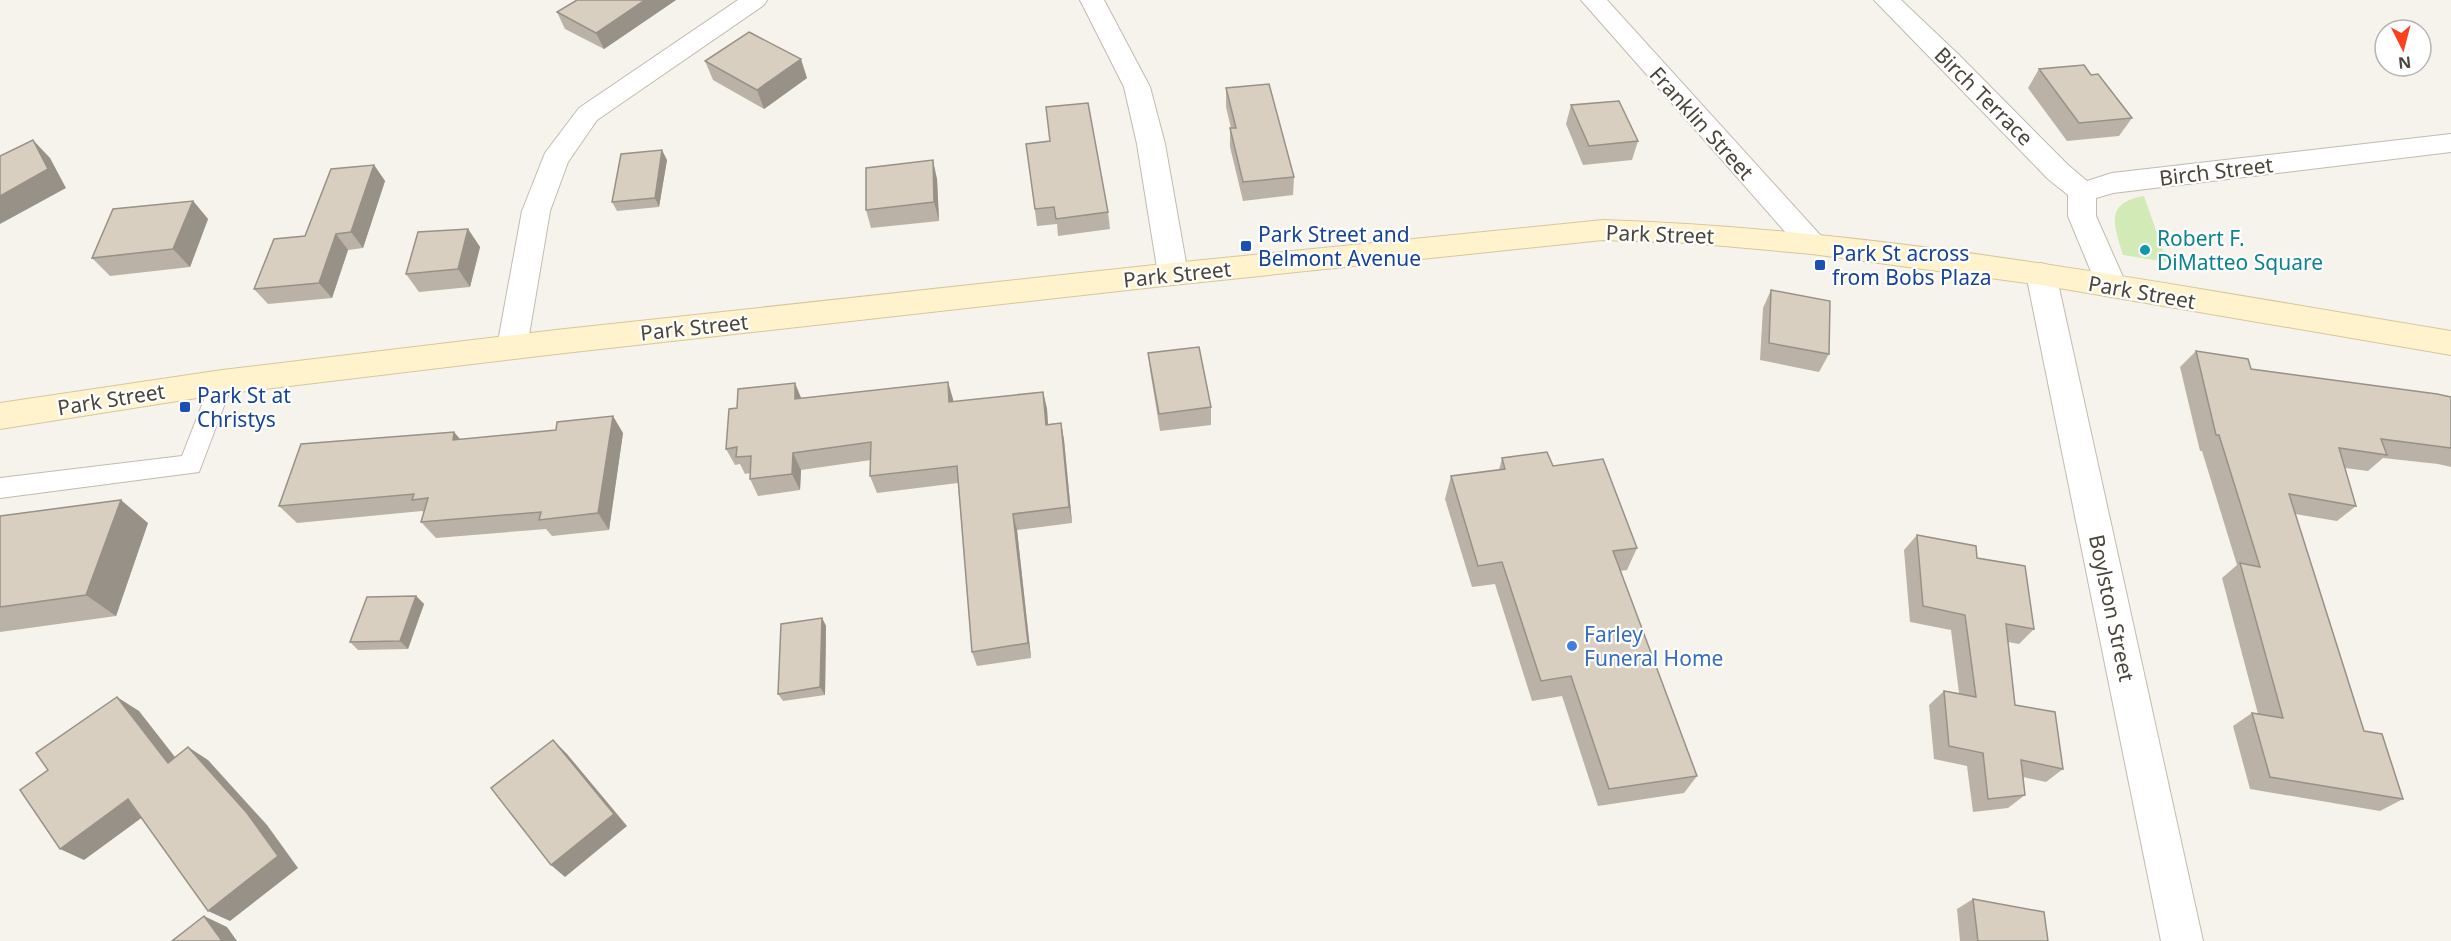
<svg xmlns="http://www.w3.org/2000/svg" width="2451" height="941" font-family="'Noto Sans',sans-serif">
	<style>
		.green { fill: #d2eab5 }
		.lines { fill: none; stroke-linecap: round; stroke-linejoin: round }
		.lane-casing { stroke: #c2bbae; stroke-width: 2 }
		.street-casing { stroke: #c2bbae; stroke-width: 2 }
		.secondary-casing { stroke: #d6c79b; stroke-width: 2 }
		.lane { fill: #fff; fill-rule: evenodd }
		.street { fill: #fff; fill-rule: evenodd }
		.secondary { fill: #fff3cd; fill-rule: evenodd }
		.wall { fill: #bab2a6 }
		.shaded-wall { fill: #979187 }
		.building { fill: #d8cfc1; stroke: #979187; stroke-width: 1.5 }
		.transit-dot { fill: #1a4fb4; stroke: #fff; stroke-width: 2 }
		.culture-dot { fill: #0f9aa8; stroke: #fff; stroke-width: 2 }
		.shop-dot { fill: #3f7fe0; stroke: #fff; stroke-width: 2 }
		.labels { text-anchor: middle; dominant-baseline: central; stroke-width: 4.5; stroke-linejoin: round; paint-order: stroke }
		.street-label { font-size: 21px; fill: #4b4439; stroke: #fff }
		.transit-label { font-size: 21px; fill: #164399; stroke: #fff; text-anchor: start }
		.culture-label { font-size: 21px; fill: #0d838f; stroke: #fff; text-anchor: start }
		.shop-label { font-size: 21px; fill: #366cbe; stroke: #fff; text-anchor: start }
	</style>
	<rect width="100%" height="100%" fill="#f6f3ec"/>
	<path class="green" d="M 2144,196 L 2167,262 L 2123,255 C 2114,225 2104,203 2144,196 Z"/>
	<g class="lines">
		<g class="lane-casing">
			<polygon id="lane" points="222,373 230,376 233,382 199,472 0,498 0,478 182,456 211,382 214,376"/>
		</g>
		<g class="street-casing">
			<g id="street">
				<polygon points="738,0 767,0 764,5 597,120 568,162 550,211 527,347 523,355 512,359 501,355 497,347 522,211 545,153 579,108"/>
				<polygon points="1080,0 1104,0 1150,87 1165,144 1188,274 1183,282 1173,285 1163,282 1158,274 1137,144 1124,87"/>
				<polygon points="1581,0 1607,0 1822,237 1827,244 1822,251 1812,254 1802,251"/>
				<polygon points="1874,0 1901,0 1958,54 2068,165 2087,181 2112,173 2451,134 2451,152 2113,193 2096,198 2096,216 2127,286 2123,294 2112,297 2101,294 2097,286 2068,216 2068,195 2048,179"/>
				<polygon points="2041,263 2051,266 2056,274 2203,941 2161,941 2026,274 2031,266"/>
			</g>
		</g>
		<g class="secondary-casing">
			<path id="secondary" d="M 1603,220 C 1888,229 2170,285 2451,331 L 2451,355 L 2041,285 L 1812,254 L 1690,243 L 1603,240 L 1173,285 L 556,354 L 222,394 L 0,429 L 0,403 L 222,370 L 556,330 L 1173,263 Z"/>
		</g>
		<use href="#lane" class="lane"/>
		<use href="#street" class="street"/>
		<use href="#secondary" class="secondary"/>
	</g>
	<g class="wall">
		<polygon points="676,0 604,49 565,29 557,12"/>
		<polygon points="705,61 807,78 764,109 713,80"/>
		<polygon points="2039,69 2091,75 2132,118 2119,136 2067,141 2028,88"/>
		<polygon points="1226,88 1294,177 1293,195 1243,201 1230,147 1230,128 1231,128 1226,107"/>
		<polygon points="1571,105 1638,141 1632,160 1583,165 1566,124"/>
		<polygon points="1026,144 1108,212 1110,229 1058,236 1057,224 1037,226"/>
		<polygon points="667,160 659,207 617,211 612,202"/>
		<polygon points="374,165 385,181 363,248 348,250 332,298 268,304 254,289"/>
		<polygon points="937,179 939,221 871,228 866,210"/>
		<polygon points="193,201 208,219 190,267 110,276 92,258"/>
		<polygon points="468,229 480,247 470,287 419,292 406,274"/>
		<polygon points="1771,290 1829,354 1819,372 1760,360 1763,308"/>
		<polygon points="2196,351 2251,369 2451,397 2451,467 2438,464 2383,458 2368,471 2345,468 2356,506 2337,521 2295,514 2364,731 2403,799 2380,811 2250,789 2233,726 2252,713 2258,714 2222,578 2237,565 2202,451 2200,451 2180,367"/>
		<polygon points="1148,353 1211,407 1211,425 1160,431 1150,370"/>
		<polygon points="948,382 953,402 1043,392 1047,409 1048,424 1061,423 1064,440 1072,523 1017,530 1031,658 977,666 972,652 958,483 877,493 870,476 871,460 801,470 800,490 758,496 750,479 750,473 745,474 740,464 735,465 726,449 801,398"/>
		<polygon points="454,432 460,439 623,433 609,530 552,536 546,529 436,538 421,522 424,512 422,511 297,523 279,506"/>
		<polygon points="1502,458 1553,466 1637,548 1627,570 1620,571 1697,776 1684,793 1598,806 1562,696 1532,701 1495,584 1472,587 1445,499 1451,476 1499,470"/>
		<polygon points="0,516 148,523 116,616 0,632"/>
		<polygon points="1917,535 1977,558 2034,629 2019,644 2008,642 2015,705 2063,769 2046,782 2023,777 2025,795 2008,808 1973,812 1967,766 1934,759 1929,705 1944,691 1959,693 1951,630 1910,622 1904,550"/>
		<polygon points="416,596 424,604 408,649 358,650 350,642"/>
		<polygon points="822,618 826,626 825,695 783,701 778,694"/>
		<polygon points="1973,899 2048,941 1960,941 1957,909"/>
	</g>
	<g class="shaded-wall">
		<polygon points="645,0 676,0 604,49 596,33"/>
		<polygon points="801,59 807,78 764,109 757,90"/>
		<polygon points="33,140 50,158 66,188 0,224 0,196"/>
		<polygon points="662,150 667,160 659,207 655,198"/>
		<polygon points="933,160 937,179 939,221 934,202"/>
		<polygon points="374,165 385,181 363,248 351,232"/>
		<polygon points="193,201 208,219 190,267 173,249"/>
		<polygon points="468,229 480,247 470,287 458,269"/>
		<polygon points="336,234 348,250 332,298 319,283"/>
		<polygon points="948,382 953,399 954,419 949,402"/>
		<polygon points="795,383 802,400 795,399"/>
		<polygon points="1043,392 1047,409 1049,441 1046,425"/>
		<polygon points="613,416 623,433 609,530 598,513"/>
		<polygon points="1061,423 1064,440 1072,523 1069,507"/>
		<polygon points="454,432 468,449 453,440"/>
		<polygon points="793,453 801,470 800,490 792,474"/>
		<polygon points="121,500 148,523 116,616 86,595"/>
		<polygon points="1013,514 1017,530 1031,658 1028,643"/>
		<polygon points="416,596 424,604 408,649 400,641"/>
		<polygon points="822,618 826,626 825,695 820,687"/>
		<polygon points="117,697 139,711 189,775 168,763"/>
		<polygon points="553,740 567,754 627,826 565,877 551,865"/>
		<polygon points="188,747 208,760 267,825 298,868 230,921 208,911"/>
		<polygon points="128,799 151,811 84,860 60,849"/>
		<polygon points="204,916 227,927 237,941 222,941"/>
	</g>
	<g class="building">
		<polygon points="577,0 645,0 596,33 557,12"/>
		<polygon points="749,32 801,59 757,90 705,61"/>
		<polygon points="2084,65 2091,75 2098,74 2132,118 2079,123 2039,69"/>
		<polygon points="1269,84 1294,177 1243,182 1230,128 1236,128 1226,88"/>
		<polygon points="1619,101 1638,141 1589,146 1571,105"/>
		<polygon points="1088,103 1108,212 1056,219 1054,207 1035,209 1026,144 1050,141 1046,107"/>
		<polygon points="33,140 48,169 0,196 0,156"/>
		<polygon points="662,150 655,198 612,202 621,154"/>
		<polygon points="933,160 934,202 866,210 866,168"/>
		<polygon points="374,165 351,232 336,234 319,283 254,289 274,239 305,236 331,169"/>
		<polygon points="193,201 173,249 92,258 113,209"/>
		<polygon points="468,229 458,269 406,274 418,232"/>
		<polygon points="1771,290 1830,301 1829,354 1769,343"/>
		<polygon points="1199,347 1211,407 1159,414 1148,353"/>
		<polygon points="2196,351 2248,359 2251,369 2437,394 2451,397 2451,448 2381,439 2387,455 2339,448 2356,506 2289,494 2364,731 2382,734 2403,799 2270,777 2252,713 2283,718 2240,563 2260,567 2219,435 2216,435"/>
		<polygon points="948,382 949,402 1043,392 1046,425 1061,423 1069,507 1013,514 1028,643 972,652 957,466 870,476 871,442 793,453 792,474 750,479 751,456 736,457 737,447 726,449 729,409 737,408 738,389 795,383 795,399"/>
		<polygon points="613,416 598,513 539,520 541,512 421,522 428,498 412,500 414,494 279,506 301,444 454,432 453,440 556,430 557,422"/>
		<polygon points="1547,452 1553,466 1603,459 1637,548 1613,551 1697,776 1609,789 1571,676 1541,681 1502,562 1478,566 1451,476 1505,469 1502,458"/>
		<polygon points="121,500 86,595 0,607 0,516"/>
		<polygon points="1917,535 1976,546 1977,558 2025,566 2034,629 2006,624 2015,705 2055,712 2063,769 2021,760 2025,795 1988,799 1983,753 1949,746 1944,691 1976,697 1965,615 1923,606"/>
		<polygon points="416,596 400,641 350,642 367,597"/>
		<polygon points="822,618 820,687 778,694 781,624"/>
		<polygon points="117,697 168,763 188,747 247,813 278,856 208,911 128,799 60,849 20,790 48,770 36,753"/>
		<polygon points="553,740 614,814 551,865 491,788"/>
		<polygon points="1973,899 2044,912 2048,941 1978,941"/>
		<polygon points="204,916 222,941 172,941"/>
	</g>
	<g class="transit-dot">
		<rect x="1240" y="240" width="12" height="12" rx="3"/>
		<rect x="1814" y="259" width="12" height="12" rx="3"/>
		<rect x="179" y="401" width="12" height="12" rx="3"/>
	</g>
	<circle class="culture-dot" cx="2145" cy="250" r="6"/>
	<circle class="shop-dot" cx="1572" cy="646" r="6"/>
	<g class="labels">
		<g class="street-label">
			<text transform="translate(1984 96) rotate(45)">Birch Terrace</text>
			<text transform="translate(1702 123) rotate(48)">Franklin Street</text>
			<text transform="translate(2216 171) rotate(-7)">Birch Street</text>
			<text transform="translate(1660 234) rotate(2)">Park Street</text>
			<text transform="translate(1177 274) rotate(-6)">Park Street</text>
			<text transform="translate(2142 292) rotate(10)">Park Street</text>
			<text transform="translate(694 327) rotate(-6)">Park Street</text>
			<text transform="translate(111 399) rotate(-9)">Park Street</text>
			<text transform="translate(2112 608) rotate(78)">Boylston Street</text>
		</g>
		<g class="transit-label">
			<text x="1258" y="234">Park Street and<tspan x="1258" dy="24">Belmont Avenue</tspan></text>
			<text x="1832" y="253">Park St across<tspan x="1832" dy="24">from Bobs Plaza</tspan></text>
			<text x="197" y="395">Park St at<tspan x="197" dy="24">Christys</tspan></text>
		</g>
		<g class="culture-label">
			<text x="2157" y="238">Robert F.<tspan x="2157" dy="24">DiMatteo Square</tspan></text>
		</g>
		<g class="shop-label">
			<text x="1584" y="634">Farley<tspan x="1584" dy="24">Funeral Home</tspan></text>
		</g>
	</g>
	<g transform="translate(2403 48) rotate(174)"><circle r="28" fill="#ffffff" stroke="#b7b4b0" stroke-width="1.5"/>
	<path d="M0-4.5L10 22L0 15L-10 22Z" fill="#fc3f1d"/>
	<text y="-9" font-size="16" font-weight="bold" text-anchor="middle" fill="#4b4439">N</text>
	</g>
</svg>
